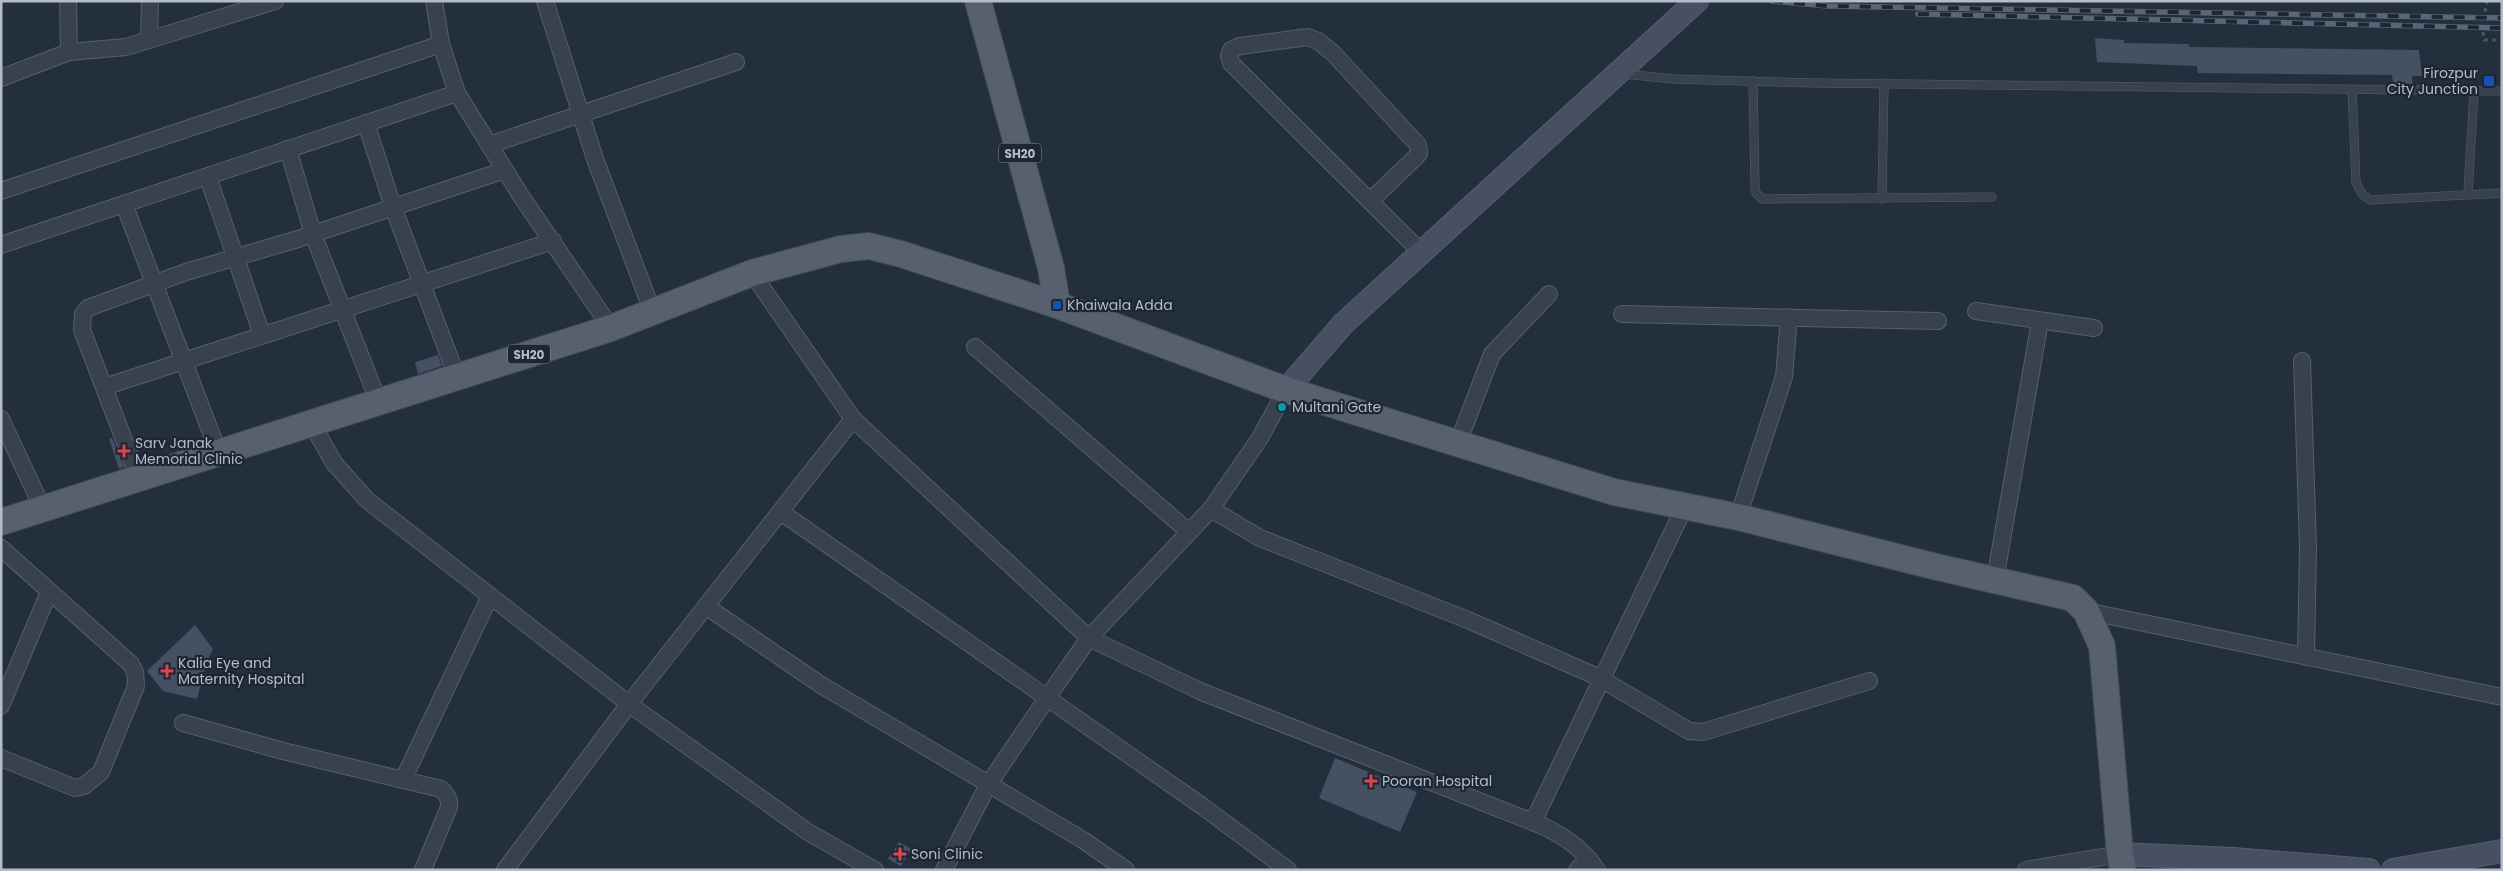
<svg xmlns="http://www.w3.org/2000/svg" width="2503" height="871" font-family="Poppins,sans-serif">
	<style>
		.building { fill: #455162 }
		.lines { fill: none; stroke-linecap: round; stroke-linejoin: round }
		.lane-casing { stroke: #565f6c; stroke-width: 9 }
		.street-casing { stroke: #565f6c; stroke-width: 18 }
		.secondary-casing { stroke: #565f6c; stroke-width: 24 }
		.primary-casing { stroke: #414a57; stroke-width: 28 }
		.path { stroke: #44595c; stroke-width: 3; stroke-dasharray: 4 4; stroke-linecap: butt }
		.lane { stroke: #38414e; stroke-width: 8 }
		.street { stroke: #38414e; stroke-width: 16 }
		.secondary { stroke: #465061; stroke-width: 22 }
		.primary { stroke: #56606e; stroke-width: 26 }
		.rail-casing { stroke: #5a6575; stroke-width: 5.5 }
		.rail { stroke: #1d2633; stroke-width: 4; stroke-dasharray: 11; stroke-linecap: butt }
		.transit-dot { fill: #1a4fb4; stroke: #1d2633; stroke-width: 2 }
		.culture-dot { fill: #0f9aa8; stroke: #1d2633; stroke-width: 2 }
		.health-dot { fill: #e0444e; stroke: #1d2633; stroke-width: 2 }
		.labels { text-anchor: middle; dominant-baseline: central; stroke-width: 4.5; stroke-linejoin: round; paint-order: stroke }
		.shield { fill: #1d2633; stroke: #878f9c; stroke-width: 1 }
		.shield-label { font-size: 12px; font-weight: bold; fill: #b4bcc9 }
		.poi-label { font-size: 14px; fill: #b4bcc9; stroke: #1d2633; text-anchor: start }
	</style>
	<rect width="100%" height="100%" fill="#242f3e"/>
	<g class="building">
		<polygon points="2095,38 2124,40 2124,43 2189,44 2189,47 2419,50 2422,76 2412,76 2413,84 2393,83 2392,75 2198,73 2197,66 2097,62"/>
		<polygon points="438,355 442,366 418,374 415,362"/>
		<polygon points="112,438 124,467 119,469 109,439"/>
		<polygon points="195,625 213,649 207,661 197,699 163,691 147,671"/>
		<polygon points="1335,758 1417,792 1400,832 1319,798"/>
		<polygon points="899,842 911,849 901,866 888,859"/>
	</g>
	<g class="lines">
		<g class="lane-casing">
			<g id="lane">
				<polyline points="1623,74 1674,79 1815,83 2502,91"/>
				<polyline points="1753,81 1755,187 1756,193 1762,199 1992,197"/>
				<polyline points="2352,89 2356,182 2362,194 2370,200 2502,193"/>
				<polyline points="2468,193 2474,91"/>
				<polyline points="1882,199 1884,83"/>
			</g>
		</g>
		<g class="street-casing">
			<g id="street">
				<polyline points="68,1 69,52"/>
				<polyline points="434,1 441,44 457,93 521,196 611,328"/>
				<polyline points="545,1 595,159 653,313"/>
				<polyline points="149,40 150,1"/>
				<polyline points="1,78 69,52 126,47 275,1"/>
				<polyline points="366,123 393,207 457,377"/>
				<polyline points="489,145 736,62"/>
				<polyline points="288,149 313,234 379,403"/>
				<polyline points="208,177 262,335"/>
				<polyline points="1,191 441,44"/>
				<polyline points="1370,201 1416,157 1419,153 1418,145 1333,53 1318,41 1308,37 1240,46 1231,50 1229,56 1231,63 1421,252"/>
				<polyline points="124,204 219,454"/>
				<polyline points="1,245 457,93"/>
				<path d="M 752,273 L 853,419 L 1089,638 L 1202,692 L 1543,826 C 1565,837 1583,849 1597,870"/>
				<polyline points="1976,311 2094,328"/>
				<polyline points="1622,314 1938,321"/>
				<polyline points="975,347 1189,532"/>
				<polyline points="2302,361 2308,547 2306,657"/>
				<polyline points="104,387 553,241"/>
				<polyline points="1,419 43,509"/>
				<polyline points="312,424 334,463 367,500 629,704 808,832 875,870"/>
				<polyline points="1458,443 1492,354 1549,294"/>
				<polyline points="139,479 82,330 83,314 88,308 186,272 298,239 505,170"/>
				<polyline points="1211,509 1260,538 1468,620 1598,677 1689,731 1703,732 1869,681"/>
				<polyline points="781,512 1202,806 1288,870"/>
				<polyline points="1738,517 1784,377 1789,317"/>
				<polyline points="1,548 131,664 135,672 136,686 101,772 84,786 75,788 1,758"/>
				<polyline points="1995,580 2040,321"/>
				<polyline points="707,607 821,685 1083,840 1126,870"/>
				<polyline points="2086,611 2502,697"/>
				<polyline points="1,706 49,592"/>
				<path d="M 183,723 L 283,751 L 441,789 C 447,795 450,799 449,807 L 423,870"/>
				<polyline points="403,780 490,596"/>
				<polyline points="1533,822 1685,506"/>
				<polyline points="505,870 629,704 853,419"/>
				<polyline points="944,870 988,785 1047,698 1089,638 1211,509 1260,438 1286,390"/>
				<polyline points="1577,870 1589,859"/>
				<polyline points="2026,870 2120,854"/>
			</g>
		</g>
		<g class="secondary-casing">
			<g id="secondary">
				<polyline points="1286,390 1343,324 1697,1"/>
				<polyline points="2120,854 2233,859 2369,870"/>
				<polyline points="2393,870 2502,851"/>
			</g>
		</g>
		<g class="primary-casing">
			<g id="primary">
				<polyline points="978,1 1051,268 1057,305"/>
				<polyline points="1,522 611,328 752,273 841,249 869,246 901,254 1057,305 1286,390 1614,492 1738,517 1937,567 2073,598 2086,611 2102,646 2120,854 2123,870"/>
			</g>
		</g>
		<g class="path">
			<polyline points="2485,12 2487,1"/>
			<polyline points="2483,32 2484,40 2502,40"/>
		</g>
		<use href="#lane" class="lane"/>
		<use href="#street" class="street"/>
		<use href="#secondary" class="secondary"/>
		<use href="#primary" class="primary"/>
		<g class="rail-casing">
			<g id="rail">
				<polyline points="1772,1 1828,6 2502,18"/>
				<polyline points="1918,14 2502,28"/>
			</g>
		</g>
		<use href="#rail" class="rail"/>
	</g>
	<g class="transit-dot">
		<rect x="2483" y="75" width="12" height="12" rx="2.5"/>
		<rect x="1052" y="300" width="10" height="10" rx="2.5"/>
	</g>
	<circle class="culture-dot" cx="1282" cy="407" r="5"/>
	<g class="health-dot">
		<path d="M121.5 443.5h5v5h5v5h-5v5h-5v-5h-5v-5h5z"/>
		<path d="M164.5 663.5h5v5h5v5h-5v5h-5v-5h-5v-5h5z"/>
		<path d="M1368.5 773.5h5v5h5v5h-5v5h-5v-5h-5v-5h5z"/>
		<path d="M897.5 846.5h5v5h5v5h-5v5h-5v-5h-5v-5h5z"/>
	</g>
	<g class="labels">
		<g class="shield">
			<rect x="999" y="143.5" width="42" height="19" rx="4"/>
			<rect x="508" y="344.5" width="42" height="19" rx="4"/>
		</g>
		<g class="shield-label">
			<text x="1020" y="153">SH20</text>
			<text x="529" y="354">SH20</text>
		</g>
		<g class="poi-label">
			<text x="2478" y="73" text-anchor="end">Firozpur<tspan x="2478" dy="16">City Junction</tspan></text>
			<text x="1067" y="305">Khaiwala Adda</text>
			<text x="1292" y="407">Multani Gate</text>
			<text x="135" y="443">Sarv Janak<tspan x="135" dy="16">Memorial Clinic</tspan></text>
			<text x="178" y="663">Kalia Eye and<tspan x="178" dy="16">Maternity Hospital</tspan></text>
			<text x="1382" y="781">Pooran Hospital</text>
			<text x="911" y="854">Soni Clinic</text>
		</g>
	</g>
	<rect width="2503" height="871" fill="none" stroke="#b4bcc9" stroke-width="5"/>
</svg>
